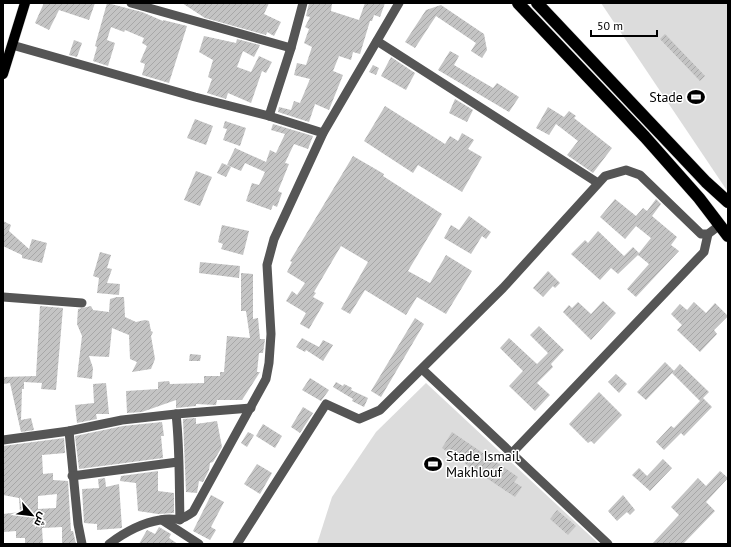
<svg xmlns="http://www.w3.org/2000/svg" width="731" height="547" font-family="'PT Sans',Cairo,sans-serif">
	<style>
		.green { fill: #dcdcdc }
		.building { fill: url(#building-hatch); fill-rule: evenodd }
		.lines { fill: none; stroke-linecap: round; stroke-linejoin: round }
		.major-casing { stroke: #dbdbdb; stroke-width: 11 }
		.highway-casing { stroke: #dbdbdb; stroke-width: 13 }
		.minor { stroke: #555; stroke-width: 9 }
		.major { stroke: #000; stroke-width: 10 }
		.highway { stroke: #000; stroke-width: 12 }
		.labels { text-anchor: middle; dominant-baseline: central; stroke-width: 3; stroke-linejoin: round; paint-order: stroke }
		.poi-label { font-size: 14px; fill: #000; stroke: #fff; text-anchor: end }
	</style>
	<defs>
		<pattern id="building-hatch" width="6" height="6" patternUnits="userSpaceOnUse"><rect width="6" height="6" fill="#c4c4c4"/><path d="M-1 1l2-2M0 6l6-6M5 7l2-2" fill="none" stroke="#a7a7a7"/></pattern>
	</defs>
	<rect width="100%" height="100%" fill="#fff"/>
	<g class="green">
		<polygon points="601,3 728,3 728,192"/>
		<polygon points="426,383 599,544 317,544 332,497 376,432"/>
	</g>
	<g class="building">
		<polygon points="44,3 95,3 89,20 59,10 49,30 35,23"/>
		<polygon points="107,3 142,12 163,21 163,20 187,26 169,83 142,75 145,64 140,62 147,46 142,43 144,38 125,30 124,32 111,27 107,40 115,43 108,66 93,61 97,47 95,46"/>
		<polygon points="182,3 269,3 264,14 281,22 274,36 267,32 266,35 205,18"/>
		<polygon points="309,3 332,3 331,11 359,20 365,3 385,3 380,17 374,15 372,21 370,21 360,54 353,52 351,60 339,56 333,71 343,75 329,110 315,104 309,122 278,112 279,107 291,110 294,101 300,103 310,79 294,75 297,63 306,65 312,47 304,43 309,29 305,27 310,17 306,16"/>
		<polygon points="441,5 484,34 487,50 482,58 471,51 476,43 436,16 415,48 405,42 426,10"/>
		<polygon points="665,34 705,76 700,81 660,39"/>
		<polygon points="204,36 236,43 237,39 260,45 254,57 243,51 237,67 251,72 259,56 272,62 266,73 262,71 251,103 228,93 226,99 207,93 212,79 208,77 213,60 199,52"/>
		<polygon points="74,40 82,43 77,57 69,55"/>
		<polygon points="450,51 459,56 454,65 493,88 497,83 519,97 509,112 438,70"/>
		<polygon points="391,57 415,73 406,90 381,76"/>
		<polygon points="373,65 379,68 376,75 369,72"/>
		<polygon points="455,99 473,110 467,122 449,113"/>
		<polygon points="385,106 445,144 450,136 458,141 462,133 474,140 468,149 482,157 462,192 418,165 413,173 364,141"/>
		<polygon points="548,107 564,117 569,111 576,116 574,118 612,148 593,173 567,155 578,141 556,124 549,135 536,128"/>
		<polygon points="195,119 213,126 206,145 187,138"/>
		<polygon points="225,121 246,128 240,146 223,140 227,129 223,128"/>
		<polygon points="273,124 313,136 308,149 294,144 285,163 289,164 278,191 282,193 277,207 273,205 271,210 246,201 252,183 259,185 265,172 245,163 241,171 227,165 235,148 266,162 270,150 276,153 285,134 271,130"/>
		<polygon points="353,156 384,174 383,176 442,214 408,271 430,283 446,255 472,271 446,314 417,297 406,315 365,290 350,314 341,309 368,262 341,246 314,292 316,293 313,297 324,303 309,329 300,324 306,313 286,301 292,291 297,295 305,283 287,272 292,262 290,261"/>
		<polygon points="222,163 231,167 226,177 217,173"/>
		<polygon points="196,171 212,177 200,206 184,200"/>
		<polygon points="615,199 636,216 643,208 647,211 656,199 661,204 652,216 677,237 671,245 679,251 636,297 627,289 649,264 638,255 618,274 611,268 600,280 571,254 585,240 588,243 598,231 624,256 633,247 639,253 651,238 636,226 625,239 600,217"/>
		<polygon points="469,216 491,232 486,239 482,236 471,254 444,238 451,225 459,230"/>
		<polygon points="3,221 11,225 9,231 29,249 32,239 47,243 42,263 22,258 22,255 3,246"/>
		<polygon points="222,225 249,231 243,255 221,249 223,244 218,242"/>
		<polygon points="100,252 111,255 107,268 112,269 107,283 120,284 119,295 97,293 99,278 93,276"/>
		<polygon points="200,262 240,266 239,278 199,273"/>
		<polygon points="548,271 560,283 555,288 553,286 543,297 533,288"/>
		<polygon points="241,273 253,274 253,319 258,318 260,339 265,339 263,353 259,353 257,372 260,372 242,400 217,400 216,405 196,404 196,406 176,408 176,400 142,412 127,413 126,391 158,389 158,382 169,381 170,384 204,383 204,376 220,376 220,372 224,372 227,336 250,338 246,311 241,311"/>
		<polygon points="117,297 124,297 125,317 136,322 145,320 149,321 151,331 153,332 151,336 155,359 151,369 132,372 137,362 130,359 129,335 112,328 109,357 89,356 93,368 92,379 77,377 82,336 77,324 78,309 91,306 93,310 109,312 110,299"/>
		<polygon points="603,301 616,313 591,340 563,312 569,305 572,308 578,302 591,314"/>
		<polygon points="694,302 706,313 715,303 728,316 714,330 717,334 700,352 677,330 682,325 671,314 680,304 687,310"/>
		<polygon points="40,306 63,308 56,390 41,389 42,383 24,382 24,389 22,389 21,420 31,418 34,430 21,432 10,383 3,384 3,377 36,376"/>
		<polygon points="415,318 424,324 381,397 371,391"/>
		<polygon points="539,326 564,350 551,364 553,367 537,383 550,395 535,411 509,386 523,371 500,348 509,338 537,364 548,353 530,335"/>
		<polygon points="302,338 319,347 323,340 333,345 323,361 306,350 305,352 296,347"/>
		<polygon points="190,354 201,355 200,361 189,361"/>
		<polygon points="665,362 674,371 646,400 637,392"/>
		<polygon points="680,364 709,392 703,398 712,407 684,436 681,433 664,450 656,442 671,426 674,428 700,401 672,373"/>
		<polygon points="616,374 627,384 619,393 608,382"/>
		<polygon points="310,378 329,390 321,401 302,390"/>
		<polygon points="336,382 343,386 344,384 352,388 351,390 368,398 364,407 352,401 353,399 333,387"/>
		<polygon points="106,383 109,414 96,414 97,419 77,423 75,405 94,403 93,384"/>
		<polygon points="599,392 622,415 594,444 591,441 588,443 569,424"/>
		<polygon points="303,407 313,413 300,433 291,427"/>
		<polygon points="196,418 196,424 217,421 222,447 213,462 210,463 209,470 203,482 199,481 197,493 186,492 183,419"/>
		<polygon points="162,422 164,436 161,436 163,458 79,469 75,436 123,426"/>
		<polygon points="263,424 282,436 275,448 256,436"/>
		<polygon points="248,432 254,435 247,447 241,443"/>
		<polygon points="452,432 518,477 514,482 522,487 515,497 442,448"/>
		<path d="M 64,438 L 65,453 L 42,455 L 43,474 L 53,473 L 53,480 L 68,481 L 71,531 L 73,531 L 76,544 L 62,544 L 62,527 L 42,528 L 43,544 L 25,544 L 25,538 L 16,538 L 16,531 L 4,532 L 3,514 L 20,512 L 19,498 L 3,495 L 3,446 ZM 57,494 L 56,508 L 38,509 L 38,496 Z"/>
		<polygon points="663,459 672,468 650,491 632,475 639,468 647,476"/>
		<polygon points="257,464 272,473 260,494 244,484"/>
		<polygon points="158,471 158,491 174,493 174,513 158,514 138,511 136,483 120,481 121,476"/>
		<polygon points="720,471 728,478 706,502 715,511 683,544 652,544 679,515 671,507 698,478 706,486"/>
		<polygon points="105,478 106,487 119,484 122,528 97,530 97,524 84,523 82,489 99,488 98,479"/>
		<polygon points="211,495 224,502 211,527 216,530 210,540 193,531"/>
		<polygon points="623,495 635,510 630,515 627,512 617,521 608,511"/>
		<polygon points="557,510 576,526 568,535 550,519"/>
		<polygon points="159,527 171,534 169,538 178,544 139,544 147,530 155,534"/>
	</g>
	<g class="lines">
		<g class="major-casing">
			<polyline id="major" points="3,74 25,3"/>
		</g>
		<g class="highway-casing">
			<g id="highway">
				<polyline points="518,3 645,137 699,198 728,236"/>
				<polyline points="537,3 706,182 728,202"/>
			</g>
		</g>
		<g class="minor">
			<polyline points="131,3 291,48 303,3"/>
			<polyline points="377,41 598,183"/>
			<polyline points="12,45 195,97 269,116 323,133"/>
			<polyline points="269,116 291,48"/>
			<polyline points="3,297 82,303"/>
			<polyline points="422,369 608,544"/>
			<path d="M 176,414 C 180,449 179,485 180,520"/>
			<polyline points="69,431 78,524 82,544"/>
			<polyline points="3,440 69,431 122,420 176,414 251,408"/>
			<polyline points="512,453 704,252 708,234"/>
			<polyline points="72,476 178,462"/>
			<polyline points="162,520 199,544"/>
			<path d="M 109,544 C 125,532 141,523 160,520 C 178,516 174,525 193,512 L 266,379 L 269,363 L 271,334 L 267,265 L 274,239 L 323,133 L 399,3"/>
			<polyline points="237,544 326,404 359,419 380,410 503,288 605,176 626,170 640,175 701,234 708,234 720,225"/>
		</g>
		<use href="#major" class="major"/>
		<use href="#highway" class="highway"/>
	</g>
	<defs>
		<g id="stadium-bare" transform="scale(1.38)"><path d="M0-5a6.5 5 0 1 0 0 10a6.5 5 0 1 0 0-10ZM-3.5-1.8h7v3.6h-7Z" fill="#000" stroke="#fff" stroke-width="2.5" paint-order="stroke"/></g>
	</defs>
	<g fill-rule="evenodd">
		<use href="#stadium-bare" x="696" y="97"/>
		<use href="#stadium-bare" x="433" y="464"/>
	</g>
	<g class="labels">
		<g class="poi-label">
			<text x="683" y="97">Stade</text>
			<text x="446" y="456" text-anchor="start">Stade Ismail<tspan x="446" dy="16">Makhlouf</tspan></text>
		</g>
	</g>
	<rect width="731" height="547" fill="none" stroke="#000000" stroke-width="8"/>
	<g transform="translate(32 515) rotate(118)" stroke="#ffffff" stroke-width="3" paint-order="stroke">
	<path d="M0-3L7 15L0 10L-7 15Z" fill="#000000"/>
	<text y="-6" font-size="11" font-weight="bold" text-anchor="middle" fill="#000000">ش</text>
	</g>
	<path d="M591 30v6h66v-6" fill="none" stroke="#000000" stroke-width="2"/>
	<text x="597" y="30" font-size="12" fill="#000000" stroke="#ffffff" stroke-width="3" paint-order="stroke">50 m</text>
</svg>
